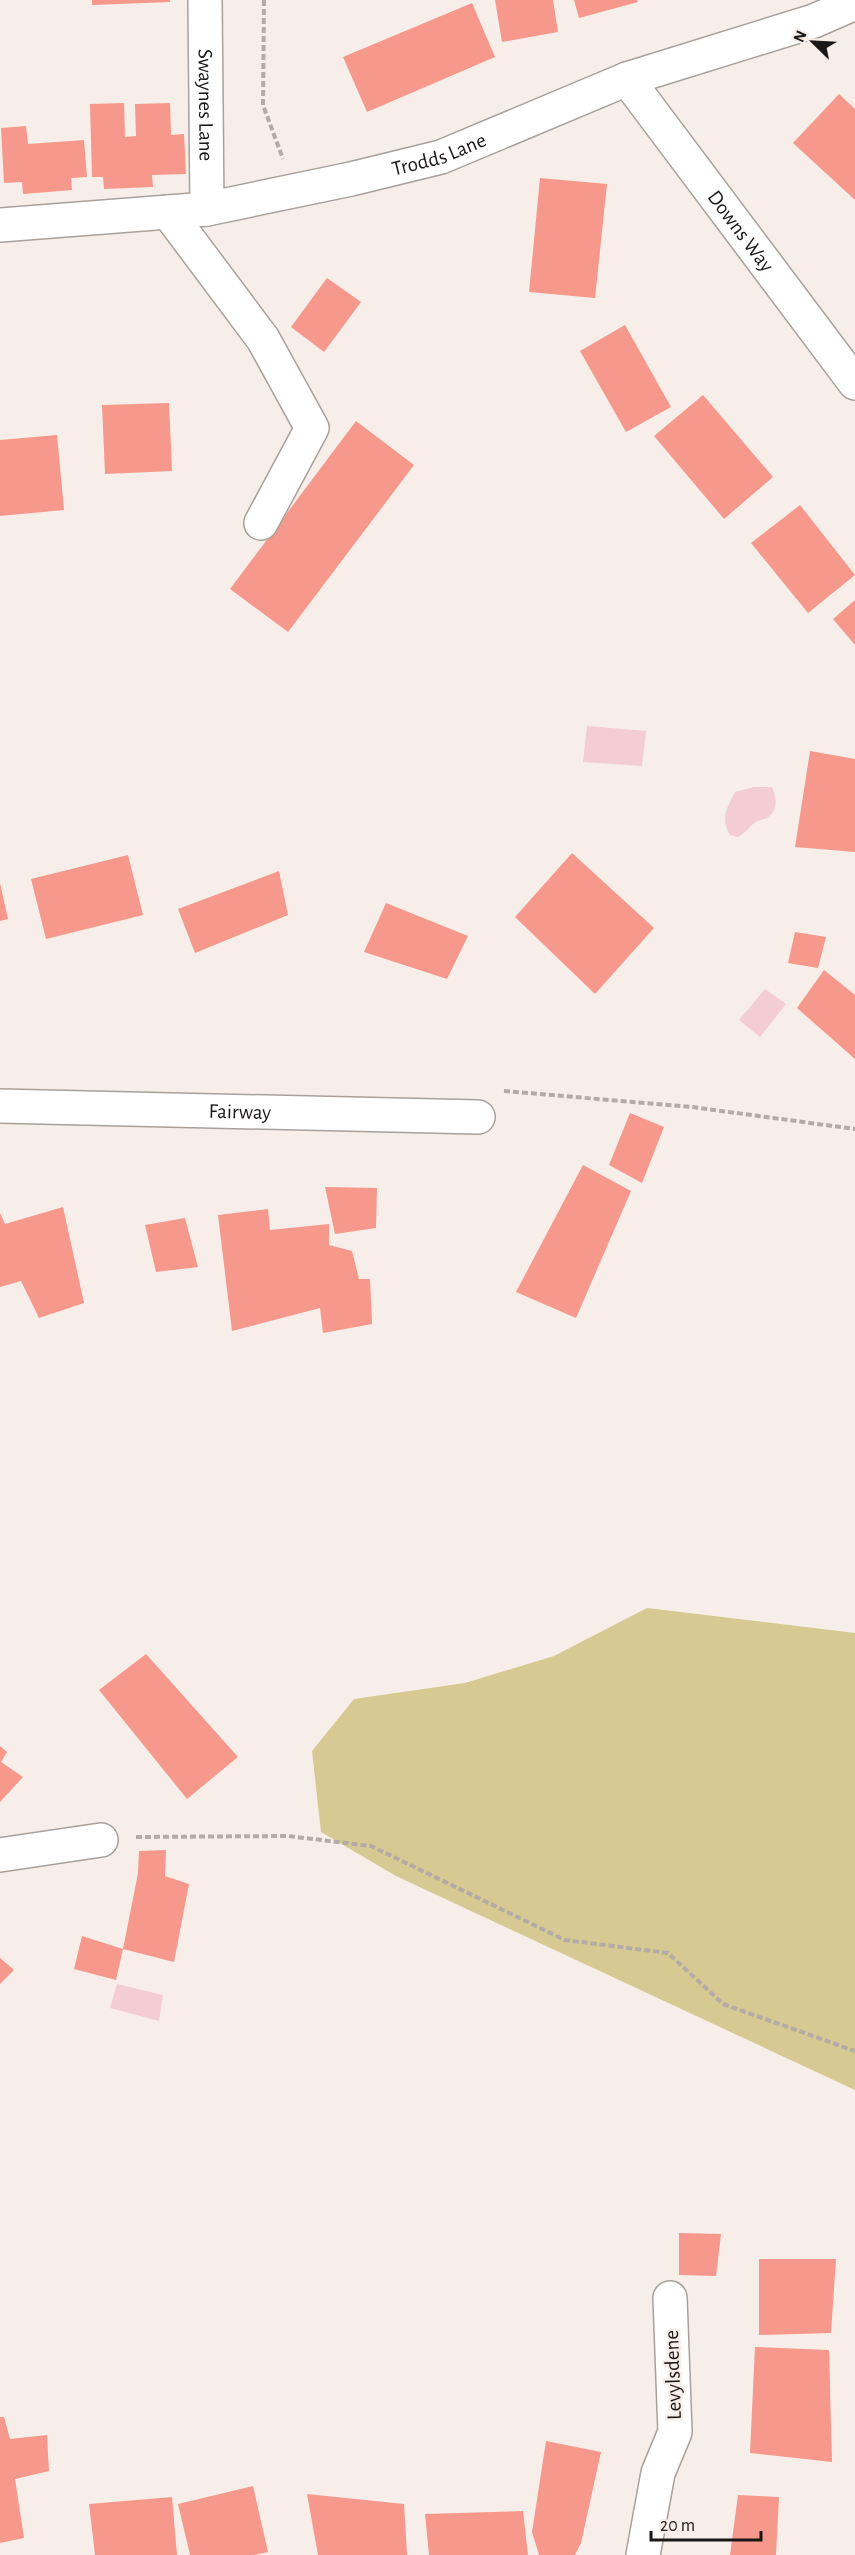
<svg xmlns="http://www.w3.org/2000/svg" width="855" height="2555" font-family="'Alegreya Sans',sans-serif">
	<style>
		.green { fill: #d6c991 }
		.water { fill: #f4ccd4 }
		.building { fill: #f6988b }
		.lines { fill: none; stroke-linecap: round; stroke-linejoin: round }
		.minor-casing { stroke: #a8a09b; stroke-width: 36 }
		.path { stroke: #b2aba7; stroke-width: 4; stroke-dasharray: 6 3; stroke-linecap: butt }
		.minor { stroke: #fff; stroke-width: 33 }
		.labels { text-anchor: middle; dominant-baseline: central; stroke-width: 5; stroke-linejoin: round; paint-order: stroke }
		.street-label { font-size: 21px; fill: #1a1716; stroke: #f7eee9 }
	</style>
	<rect width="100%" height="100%" fill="#f7eee9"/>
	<polygon class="green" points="647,1608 855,1633 855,2090 396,1876 321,1832 312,1751 354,1699 465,1683 554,1656"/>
	<g class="water">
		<polygon points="587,726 646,731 642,766 583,762"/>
		<path d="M 754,787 L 772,787 C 777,798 778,811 767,818 C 762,820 757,820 753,824 C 748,829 745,833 738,837 L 730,835 C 720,818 727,808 735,792 Z"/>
		<polygon points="765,989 786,1004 760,1037 739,1020"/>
		<polygon points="117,1984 163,1995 159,2021 110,2008"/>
	</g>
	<g class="building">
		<polygon points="92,0 170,0 170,2 92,5"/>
		<polygon points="495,0 553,0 558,32 502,42"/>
		<polygon points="574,0 637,0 638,2 579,18"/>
		<polygon points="472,3 495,57 367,112 343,57"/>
		<polygon points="839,94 855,109 855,200 793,143"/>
		<polygon points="124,103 125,137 136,136 135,104 170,103 171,135 184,134 186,174 152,175 153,187 104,189 103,177 92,177 90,104"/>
		<polygon points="26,126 28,144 84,140 87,177 71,178 72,190 48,192 23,194 22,182 4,183 1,128"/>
		<polygon points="540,178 607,184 595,298 529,292"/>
		<polygon points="327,278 361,302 324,352 291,327"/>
		<polygon points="625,325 671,407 626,432 580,351"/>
		<polygon points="703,395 773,477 724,519 654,436"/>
		<polygon points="169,403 172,471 105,474 102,405"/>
		<polygon points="356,421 414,465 288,632 230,589"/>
		<polygon points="57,435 64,510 0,516 0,440"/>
		<polygon points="800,505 855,575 808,613 751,543"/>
		<polygon points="855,600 855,645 833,619"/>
		<polygon points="810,751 855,759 855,852 795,847"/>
		<polygon points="572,853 654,928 595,994 515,917"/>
		<polygon points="128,855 143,915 46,939 31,879"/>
		<polygon points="279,871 288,915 195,953 178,909"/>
		<polygon points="0,883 8,919 0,921"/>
		<polygon points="386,903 468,936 447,979 364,952"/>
		<polygon points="795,932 826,937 818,968 788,963"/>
		<polygon points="824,970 855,995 855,1059 797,1008"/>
		<polygon points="630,1113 664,1127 642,1183 609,1165"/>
		<polygon points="583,1165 631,1191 576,1318 516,1292"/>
		<polygon points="325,1187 377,1188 376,1228 335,1234"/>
		<polygon points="63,1207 84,1303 39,1318 21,1281 0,1287 0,1213 5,1224"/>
		<polygon points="268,1209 270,1230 329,1224 329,1245 352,1251 359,1279 370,1279 372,1324 323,1333 320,1308 232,1331 218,1215"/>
		<polygon points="185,1218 198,1267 156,1272 145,1225"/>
		<polygon points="146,1654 238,1757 187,1799 99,1690"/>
		<polygon points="0,1746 7,1752 1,1762 23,1777 0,1802"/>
		<polygon points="166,1850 165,1876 189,1884 174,1962 123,1949 138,1873 139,1851"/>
		<polygon points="82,1936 123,1949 116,1980 74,1969"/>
		<polygon points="0,1958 14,1970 0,1984"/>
		<polygon points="679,2233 721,2234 716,2276 679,2275"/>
		<polygon points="759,2259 836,2259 831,2333 759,2335"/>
		<polygon points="755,2347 829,2350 832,2462 750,2453"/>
		<polygon points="0,2417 4,2417 10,2439 47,2435 49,2471 15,2479 24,2538 0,2543"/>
		<polygon points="546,2441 601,2452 581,2543 575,2555 539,2555 532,2532"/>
		<polygon points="253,2486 268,2552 254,2555 190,2555 178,2504"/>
		<polygon points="307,2494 404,2504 407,2555 318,2555"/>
		<polygon points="738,2495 779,2497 776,2555 730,2555"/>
		<polygon points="172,2497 177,2555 95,2555 89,2504"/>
		<polygon points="523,2511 528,2555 429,2555 425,2514"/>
	</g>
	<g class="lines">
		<g class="minor-casing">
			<g id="minor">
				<path id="s1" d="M 205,0 L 207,209"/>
				<path id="s2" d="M 627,79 L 855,383"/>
				<polyline points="168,212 263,339 312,428 261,523"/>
				<path id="s3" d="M 0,225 L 207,209 L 351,179 L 441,157 L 627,79 L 814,21 L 855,3"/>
				<path id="s4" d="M 0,1106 L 478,1117"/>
				<polyline points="0,1855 101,1840"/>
				<polyline points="643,2555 658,2473 675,2432 670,2298"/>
			</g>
		</g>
		<g class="path">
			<polyline points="264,0 263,105 283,159"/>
			<polyline points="504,1091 692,1107 855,1129"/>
			<polyline points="136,1837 288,1836 371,1846 565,1940 668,1953 723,2004 855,2051"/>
		</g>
		<use href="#minor" class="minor"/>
	</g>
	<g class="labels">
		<g class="street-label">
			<text stroke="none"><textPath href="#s1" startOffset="105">Swaynes Lane</textPath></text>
			<text stroke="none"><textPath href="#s3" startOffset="446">Trodds Lane</textPath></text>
			<text stroke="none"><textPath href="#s2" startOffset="190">Downs Way</textPath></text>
			<text stroke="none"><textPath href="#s4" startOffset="240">Fairway</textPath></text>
			<text transform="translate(673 2375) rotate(-92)">Levylsdene</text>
		</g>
	</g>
	<g transform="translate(813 42) rotate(294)" stroke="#f7eee9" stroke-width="4.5" paint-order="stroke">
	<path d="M0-4.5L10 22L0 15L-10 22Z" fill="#1a1716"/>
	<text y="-9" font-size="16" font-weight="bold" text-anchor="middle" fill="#1a1716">N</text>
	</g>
	<path d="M651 2531v9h110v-9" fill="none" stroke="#1a1716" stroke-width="3"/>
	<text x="660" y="2531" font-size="18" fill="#1a1716" stroke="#f7eee9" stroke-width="4.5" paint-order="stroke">20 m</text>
</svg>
